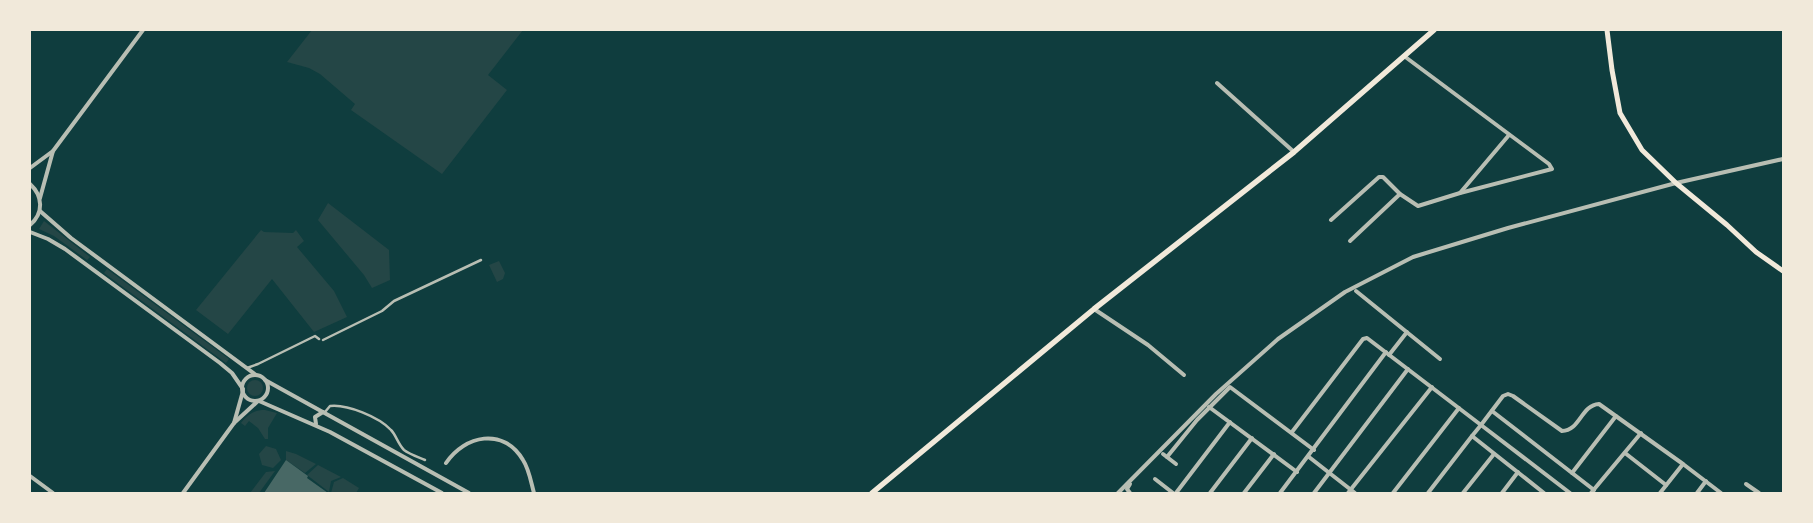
<svg xmlns="http://www.w3.org/2000/svg" width="1813" height="523" font-family="'Fira Sans Condensed',sans-serif">
	<style>
		.green { fill: #244646 }
		.building { fill: #486865 }
		.lines { fill: none; stroke-linecap: round; stroke-linejoin: round }
		.pedestrian { stroke: #b8beb3; stroke-width: 2.5 }
		.minor { stroke: #b8beb3; stroke-width: 4 }
		.secondary { stroke: #f1e9da; stroke-width: 5 }
		.trunk { stroke: #f1e9da; stroke-width: 5.5 }
	</style>
	<rect width="100%" height="100%" fill="#0f3d3e"/>
	<g class="green">
		<polygon points="312,30 523,30 488,75 507,90 442,174 351,110 355,104 320,74 309,68 287,62"/>
		<polygon points="328,203 389,250 390,280 372,288 364,275 318,220"/>
		<polygon points="44,221 90,257 87,260 54,236 39,229"/>
		<polygon points="261,230 264,232 293,233 296,230 304,241 297,247 334,291 347,317 314,332 272,279 228,334 196,310"/>
		<polygon points="499,261 505,273 503,279 497,282 489,265"/>
		<polygon points="107,269 229,359 226,363 104,273"/>
		<circle cx="255" cy="388" r="8"/>
		<path d="M 265,410 L 277,413 L 268,428 L 268,439 L 265,439 L 258,428 L 249,421 L 245,426 L 241,423 C 248,414 254,410 265,410 Z"/>
		<polygon points="266,446 276,449 281,460 273,468 262,465 259,454"/>
		<polygon points="286,451 296,454 316,464 305,473 286,460"/>
		<polygon points="318,465 341,477 331,481 329,492 307,475"/>
		<polygon points="275,471 259,493 250,493 266,472"/>
		<polygon points="343,478 359,488 356,493 331,493 334,482"/>
	</g>
	<polygon class="building" points="286,460 308,476 307,478 328,493 264,493"/>
	<g class="lines">
		<g class="pedestrian">
			<polyline points="323,340 382,311 394,301 481,260"/>
			<polyline points="247,368 258,364 315,336 319,339"/>
			<path d="M 325,412 L 330,406 C 347,404 379,417 391,430 C 396,435 398,444 404,450 C 409,454 418,457 425,460"/>
		</g>
		<g class="minor">
			<polyline points="1217,83 1294,152"/>
			<polyline points="30,168 53,151 143,30"/>
			<path d="M 30,184 C 43,196 44,213 30,225"/>
			<polyline points="1460,193 1509,135"/>
			<polyline points="40,198 53,151"/>
			<polyline points="40,211 71,238 256,375"/>
			<polyline points="1331,220 1379,177 1383,177 1400,194 1418,206 1460,193 1552,169 1549,164 1404,56"/>
			<polyline points="30,232 48,239 65,249 220,363 232,373 243,389"/>
			<polyline points="1350,241 1400,194"/>
			<polyline points="1356,291 1440,359"/>
			<polyline points="1094,309 1148,345 1184,375"/>
			<polyline points="1389,355 1407,332"/>
			<circle cx="255" cy="388" r="13"/>
			<polyline points="265,380 469,493"/>
			<polyline points="259,401 330,432 442,493"/>
			<polyline points="1209,407 1297,472"/>
			<polyline points="1492,411 1594,490"/>
			<polyline points="234,423 243,391"/>
			<polyline points="316,424 315,417 323,412"/>
			<path d="M 1292,432 L 1363,339 L 1367,338 L 1481,425 L 1503,396 L 1508,394 L 1513,396 L 1562,431 C 1580,431 1581,405 1599,404 L 1683,464 L 1721,493"/>
			<polyline points="1625,453 1666,485"/>
			<polyline points="1163,454 1176,464"/>
			<polyline points="1167,457 1197,420 1230,387 1314,450"/>
			<polyline points="1309,457 1355,493"/>
			<path d="M 446,463 C 465,435 503,427 523,460 C 529,469 531,482 534,493"/>
			<polyline points="1572,473 1616,416"/>
			<polyline points="30,476 53,493"/>
			<polyline points="1155,479 1173,493"/>
			<polyline points="1130,484 1127,489 1130,493"/>
			<polyline points="1746,484 1759,493"/>
			<polyline points="183,493 234,423 258,401"/>
			<polyline points="1118,493 1216,394 1278,339 1345,292 1413,257 1508,228 1676,183 1783,159"/>
			<polyline points="1176,493 1230,422"/>
			<polyline points="1210,493 1252,438"/>
			<polyline points="1244,493 1274,454"/>
			<polyline points="1280,493 1386,352"/>
			<polyline points="1314,493 1408,369"/>
			<polyline points="1348,493 1432,387"/>
			<polyline points="1393,493 1459,408"/>
			<polyline points="1428,493 1472,436"/>
			<polyline points="1463,493 1494,454"/>
			<polyline points="1502,493 1518,472"/>
			<polyline points="1544,493 1472,436 1481,425 1570,493"/>
			<polyline points="1591,493 1641,433"/>
			<polyline points="1660,493 1683,464"/>
			<polyline points="1697,493 1706,481"/>
		</g>
		<polyline class="secondary" points="1607,30 1612,70 1620,113 1642,150 1676,183 1727,225 1756,252 1783,271"/>
		<polyline class="trunk" points="872,493 1094,309 1294,152 1434,30"/>
	</g>
	<rect width="1813" height="523" fill="none" stroke="#f1e9da" stroke-width="62"/>
</svg>
